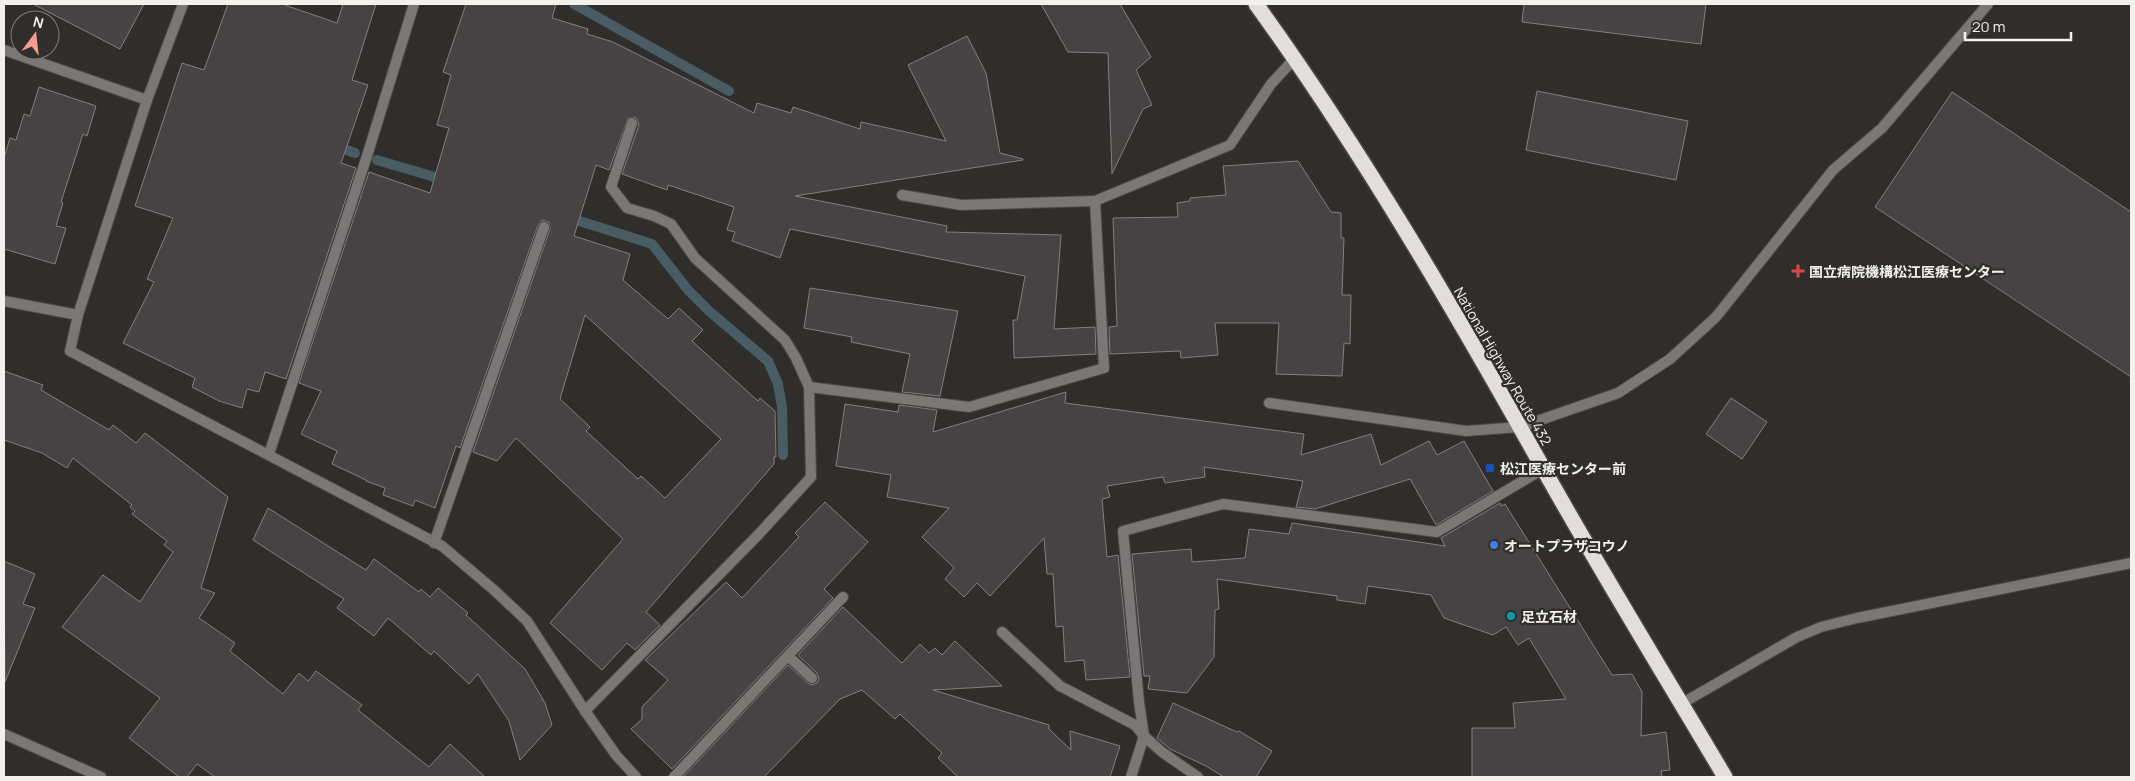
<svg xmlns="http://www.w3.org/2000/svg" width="2135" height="781" font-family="Manrope,'Noto Sans JP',sans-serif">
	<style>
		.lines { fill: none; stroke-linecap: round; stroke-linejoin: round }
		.stream { stroke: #495b63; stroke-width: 10 }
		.building { fill: #474244; stroke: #847e80; fill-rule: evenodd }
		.lane-casing { stroke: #4b4945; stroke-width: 12 }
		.street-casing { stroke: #4b4945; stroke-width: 12 }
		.highway-casing { stroke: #4b4945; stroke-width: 18 }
		.lane { stroke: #7a7777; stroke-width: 10 }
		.street { stroke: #7a7777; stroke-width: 10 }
		.highway { stroke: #e4ddde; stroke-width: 15 }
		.health-dot { fill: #e0444e; stroke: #302e2a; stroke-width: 2 }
		.transit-dot { fill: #1a4fb4; stroke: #302e2a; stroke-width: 2 }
		.shop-dot { fill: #3f7fe0; stroke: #302e2a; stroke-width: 2 }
		.culture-dot { fill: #0f9aa8; stroke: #302e2a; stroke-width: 2 }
		.labels { text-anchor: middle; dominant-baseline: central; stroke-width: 4.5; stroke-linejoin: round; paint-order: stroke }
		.poi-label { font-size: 14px; font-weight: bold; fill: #f2f1ee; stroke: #302e2a; text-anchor: start }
		.street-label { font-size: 14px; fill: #f2f1ee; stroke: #302e2a }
	</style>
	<rect width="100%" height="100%" fill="#302e2a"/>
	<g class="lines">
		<g class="stream">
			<polyline points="574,4 729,91"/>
			<polyline points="333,145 355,153"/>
			<polyline points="377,160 448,181"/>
			<polyline points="567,217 652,244 688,290 709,311 768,361 778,384 782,407 783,455"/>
		</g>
	</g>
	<g class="building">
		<polygon points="33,4 144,4 120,49"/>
		<polygon points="228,4 282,4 337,23 343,4 376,4 352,80 368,85 341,163 356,168 286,379 265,372 259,392 247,389 242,408 219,401 192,387 195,378 123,343 154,282 147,279 173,218 135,206 182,63 204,70"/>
		<path d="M 466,4 L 556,4 L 552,18 L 588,29 L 587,34 L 613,42 L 754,113 L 757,103 L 791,113 L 793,107 L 860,129 L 861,122 L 946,141 L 908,65 L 967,36 L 986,73 L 1000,153 L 1023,159 L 1023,160 L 795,196 L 947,226 L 946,232 L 1061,235 L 1054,329 L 1095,327 L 1096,354 L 1014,358 L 1013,320 L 1017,320 L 1025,276 L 790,229 L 780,258 L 732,241 L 735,232 L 727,230 L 734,207 L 668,185 L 667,190 L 622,174 L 639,125 L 637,119 L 635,117 L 628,118 L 609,170 L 596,165 L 574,236 L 630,254 L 623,280 L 668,319 L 679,308 L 703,330 L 692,341 L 758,401 L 760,398 L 775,411 L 776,457 L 774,457 L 774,464 L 646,612 L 660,625 L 635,650 L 627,643 L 602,670 L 550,623 L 623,539 L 516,438 L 497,461 L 473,452 L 550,229 L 549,222 L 542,220 L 538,225 L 460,448 L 456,446 L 435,508 L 415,500 L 413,506 L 383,495 L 385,488 L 366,481 L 366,480 L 332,464 L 337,451 L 301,434 L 321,391 L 299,383 L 369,172 L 430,193 L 449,128 L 437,125 L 451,75 L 443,72 ZM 585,315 L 721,439 L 665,498 L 641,476 L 638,479 L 586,431 L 590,427 L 560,399 Z"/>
		<polygon points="1041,4 1120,4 1151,57 1136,70 1152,105 1143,109 1112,174 1108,53 1068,52"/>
		<polygon points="1524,4 1706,4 1701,44 1522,22"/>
		<polygon points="39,87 96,106 87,136 83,134 61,202 63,203 56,226 66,228 55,264 4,249 4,158 10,138 16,140 24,114 30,116"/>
		<polygon points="1537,91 1688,121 1676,180 1526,150"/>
		<polygon points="1952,92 2131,212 2131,377 1875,207"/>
		<polygon points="1298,161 1331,212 1341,213 1341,238 1344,238 1342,295 1351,295 1350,344 1344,343 1342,376 1276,374 1279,323 1215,323 1218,355 1181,358 1180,351 1110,354 1109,327 1117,326 1113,218 1178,217 1177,203 1190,201 1190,198 1226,195 1223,166"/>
		<polygon points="810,288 958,311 940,396 902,392 910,354 851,342 852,337 804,328"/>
		<polygon points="4,371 43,385 41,390 109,430 113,425 136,443 145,433 228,497 201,588 215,593 199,618 235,643 230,651 283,694 299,673 308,681 316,671 362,705 358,710 429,767 450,744 485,777 215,777 197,764 187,777 179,777 129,738 160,698 62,627 103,575 140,602 173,552 164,545 167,541 132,514 135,511 130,507 132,505 73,458 67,468 42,453 4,440"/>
		<polygon points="1066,392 1065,403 1304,434 1301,455 1371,434 1381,465 1429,441 1437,455 1464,441 1493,491 1436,525 1410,479 1315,509 1296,507 1303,481 1204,467 1205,477 1165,483 1163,477 1107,486 1110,497 1102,499 1107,557 1118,555 1130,677 1086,680 1084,660 1065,662 1063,626 1056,627 1053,574 1047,574 1044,538 990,596 977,583 964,597 945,579 954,568 922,537 949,508 887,497 891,475 836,466 845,404 898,412 899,405 937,410 933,432"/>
		<polygon points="1731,398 1767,422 1742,459 1706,434"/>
		<polygon points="825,502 868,542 824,589 833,598 672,769 631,729 642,719 642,707 668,680 645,660 726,582 742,598 799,537 795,533"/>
		<polygon points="1500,503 1501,506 1505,504 1612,675 1632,674 1642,692 1641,736 1666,732 1670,770 1661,771 1662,777 1472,777 1472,728 1515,728 1513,703 1566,699 1529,638 1518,645 1506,627 1493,635 1444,618 1431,595 1368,586 1365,604 1337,600 1337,596 1217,579 1219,609 1215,610 1214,657 1187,693 1148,689 1150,676 1144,676 1132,554 1191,549 1192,562 1245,558 1249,529 1289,534 1292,523 1445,546 1441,538"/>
		<polygon points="268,508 366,570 374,559 419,592 421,589 430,597 438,588 468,613 466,615 525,669 545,703 552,725 520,760 509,721 478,674 469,684 434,651 431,655 388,618 374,636 337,608 344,599 253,540"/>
		<polygon points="4,561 35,574 23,604 35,608 5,682"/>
		<polygon points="843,607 902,663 920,644 929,653 935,648 942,655 955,641 1002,686 933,690 1049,725 1049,729 1071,750 1070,731 1120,746 1110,777 958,777 938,758 942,753 900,714 895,719 862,690 840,699 764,777 683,777 788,665 808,683 811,685 817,683 819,679 817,673 798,655"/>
		<polygon points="1173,703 1237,732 1239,731 1272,751 1256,777 1224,777 1206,766 1170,749 1157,738"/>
	</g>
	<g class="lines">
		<g class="lane-casing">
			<g id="lane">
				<polyline points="1269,403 1466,431 1520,427 1618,393 1670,359 1716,317 1833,170 1882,128 1988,4"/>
				<polyline points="1002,632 1060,686 1135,725 1144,736"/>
				<polyline points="1681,704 1797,637 1821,627 1857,618 2131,563"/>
			</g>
		</g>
		<g class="street-casing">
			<g id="street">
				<polyline points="183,4 147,100 78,315 70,351 442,546 494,590 527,621 585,711 616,755 636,777"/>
				<polyline points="4,50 147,100"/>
				<polyline points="632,123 611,187 627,208 654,216 671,224 695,258 785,340 796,358 809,387"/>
				<polyline points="902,195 961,205 1095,201"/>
				<polyline points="4,301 78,315"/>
				<polyline points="269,454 367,156 414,4"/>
				<polyline points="434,543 544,227"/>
				<polyline points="788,656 812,678"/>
				<polyline points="585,711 759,534 811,477 809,387 969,407 1104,368 1095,201 1230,145 1271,84 1295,58"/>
				<polyline points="4,734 101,777"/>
				<polyline points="1144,736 1139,702 1123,531 1223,504 1437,532 1543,469"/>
				<polyline points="674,777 843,597"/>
				<polyline points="1131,777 1144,736 1162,752 1198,777"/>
			</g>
		</g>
		<g class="highway-casing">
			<path id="highway" d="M 1256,4 C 1362,151 1454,309 1543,468 C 1601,572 1664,674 1725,777"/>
		</g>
		<use href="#lane" class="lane"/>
		<use href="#street" class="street"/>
		<use href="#highway" class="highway"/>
	</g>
	<path class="health-dot" d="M1795.5 263.5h5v5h5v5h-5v5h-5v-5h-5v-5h5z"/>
	<rect class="transit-dot" x="1485" y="463" width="10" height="10" rx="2.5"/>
	<circle class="shop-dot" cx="1494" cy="545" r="5"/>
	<circle class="culture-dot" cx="1511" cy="616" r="5"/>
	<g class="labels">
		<g class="poi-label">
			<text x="1809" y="271">国立病院機構松江医療センター</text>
			<text x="1500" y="468">松江医療センター前</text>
			<text x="1504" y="545">オートプラザコウノ</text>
			<text x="1521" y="616">足立石材</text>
		</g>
		<g class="street-label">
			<text transform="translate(1503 366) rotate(60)">National Highway Route 432</text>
		</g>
	</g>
	<rect width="2135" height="781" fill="none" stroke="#f2f1ee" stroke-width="10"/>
	<g transform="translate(35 35) rotate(15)"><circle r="24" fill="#302e2a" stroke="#7e7c78"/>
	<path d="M0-4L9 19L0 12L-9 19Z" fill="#f59c92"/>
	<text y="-8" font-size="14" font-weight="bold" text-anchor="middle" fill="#f2f1ee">N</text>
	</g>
	<path d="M1965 32v8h106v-8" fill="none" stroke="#f2f1ee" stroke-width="2.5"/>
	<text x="1972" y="32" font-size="15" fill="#f2f1ee" stroke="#302e2a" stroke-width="4" paint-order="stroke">20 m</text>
</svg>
